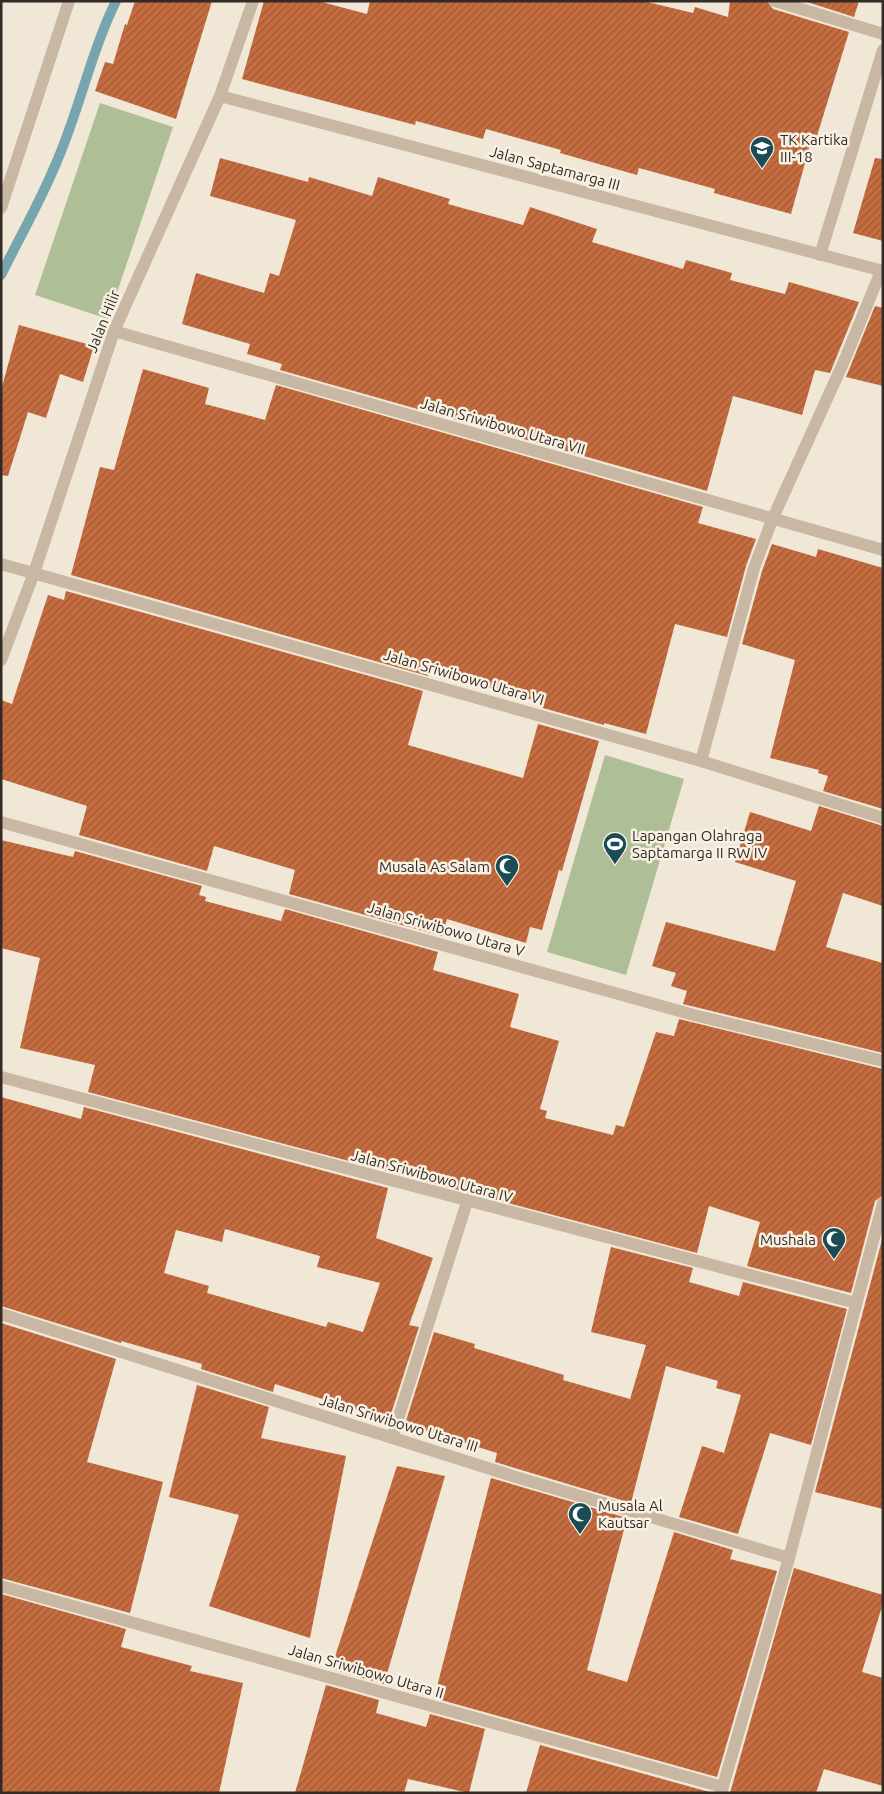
<svg xmlns="http://www.w3.org/2000/svg" width="884" height="1794" font-family="Ubuntu,sans-serif">
	<style>
		.garden { fill: #aebf97 }
		.lines { fill: none; stroke-linecap: round; stroke-linejoin: round }
		.stream { stroke: #76a5ad; stroke-width: 10 }
		.building { fill: url(#building-hatch); fill-rule: evenodd }
		.minor { stroke: #c8b7a3; stroke-width: 12 }
		.labels { text-anchor: middle; dominant-baseline: central; stroke-width: 5; stroke-linejoin: round; paint-order: stroke }
		.poi-label { font-size: 15px; fill: #332b25; stroke: #f8f1e3; text-anchor: start }
		.street-label { font-size: 15px; fill: #332b25; stroke: #f8f1e3 }
	</style>
	<defs>
		<pattern id="building-hatch" width="6" height="6" patternUnits="userSpaceOnUse" patternTransform="scale(1.25)"><rect width="6" height="6" fill="#c56d40"/><path d="M-1 1l2-2M0 6l6-6M5 7l2-2" fill="none" stroke="#a15a35"/></pattern>
	</defs>
	<rect width="100%" height="100%" fill="#f0e7d7"/>
	<g class="garden">
		<polygon points="100,103 173,127 108,319 35,295"/>
		<polygon points="605,755 684,779 626,975 547,952"/>
	</g>
	<g class="lines">
		<path class="stream" d="M 1,275 C 23,231 48,187 65,141 C 83,94 94,46 116,1"/>
	</g>
	<g class="building">
		<polygon points="135,1 212,1 176,119 95,91 105,62 113,64 125,24 127,25"/>
		<polygon points="264,1 318,1 367,14 370,1 643,1 693,13 695,7 728,17 730,1 767,1 773,9 849,32 817,136 813,134 791,214 714,193 715,189 639,168 637,175 560,153 561,150 486,129 483,139 416,121 415,125 242,79"/>
		<polygon points="804,1 859,1 854,17"/>
		<polygon points="220,158 308,182 309,177 372,196 378,177 450,199 448,204 523,225 530,207 597,229 592,242 683,269 686,260 732,273 730,280 785,294 789,282 859,302 830,373 815,370 802,415 733,396 707,491 280,370 282,364 247,354 250,344 182,324 196,273 264,293 270,273 279,276 296,220 210,196"/>
		<polygon points="875,158 883,159 883,241 853,233"/>
		<polygon points="875,306 883,308 883,386 846,377"/>
		<polygon points="19,325 94,346 83,382 60,374 46,418 28,412 8,476 1,475 1,390"/>
		<polygon points="143,369 209,388 205,404 265,420 276,385 703,507 698,523 756,539 746,566 727,637 675,624 646,734 604,723 604,725 543,708 544,703 429,671 428,676 71,575 100,467 114,470"/>
		<polygon points="772,544 816,557 818,549 883,568 883,809 823,791 828,776 818,773 819,770 770,758 795,660 742,644 762,571"/>
		<polygon points="66,591 423,691 408,745 523,778 538,724 599,741 562,871 559,870 542,930 530,927 526,943 447,919 442,936 289,894 295,870 214,846 207,871 79,835 87,806 1,779 1,700 12,704 48,595 64,600"/>
		<polygon points="819,806 883,826 883,906 843,893 826,947 883,963 883,1053 683,1004 687,991 671,986 676,973 652,966 666,922 775,951 796,881 735,862 750,812 811,831"/>
		<polygon points="1,840 73,857 75,851 202,886 199,895 206,897 205,901 281,921 285,909 438,952 433,970 519,994 510,1027 559,1041 540,1109 547,1111 545,1118 613,1135 616,1125 624,1127 656,1032 674,1036 679,1019 883,1069 883,1195 875,1201 851,1293 747,1266 760,1222 709,1206 697,1253 88,1092 95,1065 20,1048 40,958 1,948"/>
		<path d="M 1,1097 L 81,1119 L 84,1107 L 388,1188 L 376,1238 L 433,1258 L 409,1325 L 419,1327 L 389,1420 L 275,1384 L 273,1392 L 201,1369 L 202,1364 L 121,1341 L 121,1343 L 1,1306 ZM 225,1229 L 320,1256 L 317,1267 L 380,1283 L 363,1332 L 328,1322 L 326,1327 L 207,1293 L 209,1286 L 164,1273 L 176,1230 L 222,1242 Z"/>
		<polygon points="883,1236 883,1509 815,1492"/>
		<polygon points="611,1247 693,1268 689,1282 739,1296 743,1282 847,1309 811,1445 770,1433 738,1534 679,1517 702,1446 724,1453 741,1395 716,1388 718,1381 666,1366 631,1503 495,1462 497,1453 405,1424 434,1332 475,1344 474,1348 564,1375 563,1380 630,1399 646,1345 591,1332"/>
		<polygon points="1,1323 116,1359 87,1462 163,1482 130,1613 1,1578"/>
		<polygon points="197,1385 269,1407 261,1438 346,1456 310,1638 209,1606 239,1515 169,1497"/>
		<polygon points="397,1466 445,1476 384,1684 331,1669"/>
		<polygon points="491,1478 627,1518 587,1670 627,1682 674,1532 733,1550 730,1559 777,1571 717,1777 434,1698"/>
		<polygon points="794,1568 883,1595 883,1603 862,1672 883,1678 883,1786 824,1769 816,1793 730,1793"/>
		<polygon points="1,1594 126,1629 121,1647 192,1666 190,1671 243,1683 219,1793 1,1793"/>
		<polygon points="326,1685 379,1700 376,1713 426,1727 430,1714 485,1729 469,1793 408,1779 404,1793 295,1793"/>
		<polygon points="540,1745 713,1793 526,1793"/>
	</g>
	<g class="lines">
		<g class="minor">
			<polyline points="775,1 883,34"/>
			<polyline points="220,96 883,271"/>
			<polyline points="1,208 69,1"/>
			<polyline points="820,255 883,50"/>
			<polyline points="114,331 883,550"/>
			<polyline points="1,564 701,761 883,818"/>
			<polyline points="1,660 34,573 114,331 220,96 253,1"/>
			<polyline points="701,761 754,568 772,520 845,359 881,271"/>
			<polyline points="1,822 694,1015 883,1061"/>
			<polyline points="1,1077 856,1303"/>
			<polyline points="1,1314 519,1478 789,1558"/>
			<polyline points="392,1438 467,1202"/>
			<polyline points="1,1586 723,1787"/>
			<polyline points="721,1793 789,1558 883,1203"/>
		</g>
	</g>
	<defs>
		<g id="school-pin" transform="scale(1.25)"><path d="M0 17L-7.5 6A9.5 9.5 0 1 1 7.5 6Z" fill="#1b4b54" stroke="#f8f1e3"/><path d="M0-5L7-2L0 1L-7-2ZM-4 1L0 2.5L4 1V4Q0 6-4 4Z" fill="#fff"/></g>
		<g id="stadium-pin" transform="scale(1.25)"><path d="M0 17L-7.5 6A9.5 9.5 0 1 1 7.5 6Z" fill="#1b4b54" stroke="#f8f1e3"/><path d="M0-5a6.5 5 0 1 0 0 10a6.5 5 0 1 0 0-10ZM-3.5-1.8h7v3.6h-7Z" fill="#fff"/></g>
		<g id="mosque-pin" transform="scale(1.25)"><path d="M0 17L-7.5 6A9.5 9.5 0 1 1 7.5 6Z" fill="#1b4b54" stroke="#f8f1e3"/><path d="M3.5-4.9A6 6 0 1 0 3.5 4.9A5 5 0 1 1 3.5-4.9Z" fill="#fff"/></g>
	</defs>
	<g fill-rule="evenodd">
		<use href="#school-pin" x="762" y="148"/>
		<use href="#stadium-pin" x="615" y="844"/>
		<use href="#mosque-pin" x="507" y="866"/>
		<use href="#mosque-pin" x="834" y="1239"/>
		<use href="#mosque-pin" x="580" y="1514"/>
	</g>
	<g class="labels">
		<g class="poi-label">
			<text x="780" y="139">TK Kartika<tspan x="780" dy="17">III-18</tspan></text>
			<text x="632" y="835">Lapangan Olahraga<tspan x="632" dy="17">Saptamarga II RW IV</tspan></text>
			<text x="490" y="866" text-anchor="end">Musala As Salam</text>
			<text x="816" y="1239" text-anchor="end">Mushala</text>
			<text x="598" y="1505">Musala Al<tspan x="598" dy="17">Kautsar</tspan></text>
		</g>
		<g class="street-label">
			<text transform="translate(555 168) rotate(15)">Jalan Saptamarga III</text>
			<text transform="translate(103 321) rotate(-68)">Jalan Hilir</text>
			<text transform="translate(503 426) rotate(16)">Jalan Sriwibowo Utara VII</text>
			<text transform="translate(464 677) rotate(16)">Jalan Sriwibowo Utara VI</text>
			<text transform="translate(446 929) rotate(16)">Jalan Sriwibowo Utara V</text>
			<text transform="translate(432 1176) rotate(15)">Jalan Sriwibowo Utara IV</text>
			<text transform="translate(399 1423) rotate(17)">Jalan Sriwibowo Utara III</text>
			<text transform="translate(366 1671) rotate(16)">Jalan Sriwibowo Utara II</text>
		</g>
	</g>
	<rect width="884" height="1794" fill="none" stroke="#332b25" stroke-width="5"/>
</svg>
